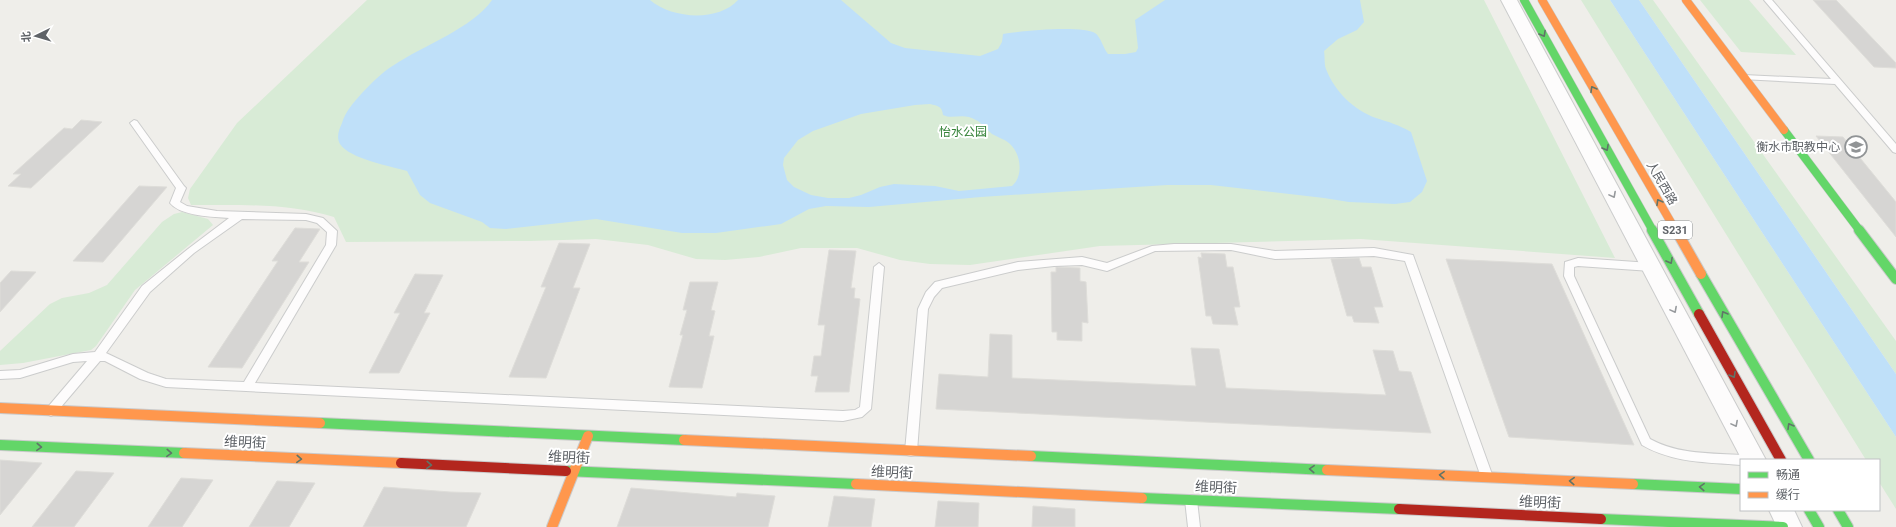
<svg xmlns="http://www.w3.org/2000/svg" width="1896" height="527" font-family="Roboto,'Noto Sans SC',sans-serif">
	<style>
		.green { fill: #d8ebd6 }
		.water { fill: #bfe0f9; fill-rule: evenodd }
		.building { fill: #d6d5d3; stroke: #deddd9 }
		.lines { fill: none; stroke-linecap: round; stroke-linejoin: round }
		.lane-casing { stroke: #cbcccc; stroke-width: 2 }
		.street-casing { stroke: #cbcccc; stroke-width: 2 }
		.fast-far1-casing { stroke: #cacacb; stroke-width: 9 }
		.fast-casing { stroke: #cacacb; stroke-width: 12 }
		.slow-far1-casing { stroke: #cacacb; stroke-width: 9 }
		.slow-casing { stroke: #cacacb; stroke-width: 12 }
		.jam-casing { stroke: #cacacb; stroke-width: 12 }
		.lane { fill: #fdfcfc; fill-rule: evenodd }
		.street { fill: #fdfcfc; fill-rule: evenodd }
		.fast-far1 { stroke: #63d668; stroke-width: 8 }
		.fast { stroke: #63d668; stroke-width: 10 }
		.slow-far1 { stroke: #ff974d; stroke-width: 8 }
		.slow { stroke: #ff974d; stroke-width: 10 }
		.jam { stroke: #b3261e; stroke-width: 10 }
		.oneway { stroke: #607468 }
		.oneway2 { stroke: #96999c }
		.labels { text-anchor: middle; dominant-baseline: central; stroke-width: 4; stroke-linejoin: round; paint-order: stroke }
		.shield { fill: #fff; stroke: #8f9295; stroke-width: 1 }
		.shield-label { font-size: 11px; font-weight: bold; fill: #5f6368 }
		.park-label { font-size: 12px; fill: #348238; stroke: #fff }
		.poi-label { font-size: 12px; fill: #5f6368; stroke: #fff; text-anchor: end }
		.street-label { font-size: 12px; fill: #5f6368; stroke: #fff }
		.near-street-label { font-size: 14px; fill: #5f6368; stroke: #fff }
	</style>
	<rect width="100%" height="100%" fill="#efeeea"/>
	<g class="green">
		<path d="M 367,0 L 1484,0 L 1615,258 L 1361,239 L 1100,246 L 970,265 L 930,264 L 900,260 L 857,248 L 801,248 L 759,257 L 725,260 L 696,259 L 648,245 L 596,239 L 530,241 L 346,242 L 334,217 C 288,203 239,205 191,205 L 188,198 L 190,189 L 237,123 Z"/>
		<polygon points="1581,0 1610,0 1896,437 1896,509 1879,482 1879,460 1866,460"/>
		<polygon points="1639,0 1653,0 1896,341 1896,374"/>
		<polygon points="1700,0 1749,0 1796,55 1741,52"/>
		<polygon points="182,212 208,219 213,225 135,290 96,346 91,350 23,363 0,365 0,351 50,304 62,298 89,293 107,285 162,222 174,214"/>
	</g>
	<g class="water">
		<path d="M 492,0 L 650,0 C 672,19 718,22 738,0 L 841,0 L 891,43 L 905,48 L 980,56 L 998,49 L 1002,42 L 1003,34 C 1019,31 1082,25 1095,33 C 1101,37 1103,48 1108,54 L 1125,54 L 1136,52 L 1138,48 L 1135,20 L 1165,0 L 1360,0 L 1364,22 L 1357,30 L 1338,39 L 1324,51 C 1325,56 1324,64 1326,69 C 1335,92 1354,110 1376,118 C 1389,122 1399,125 1411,132 L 1427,181 L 1422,192 L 1410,202 L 1395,204 L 1349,202 L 1324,198 L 1211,185 L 1167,185 L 981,197 L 869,207 L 826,206 L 809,209 L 781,224 L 716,233 L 682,233 L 596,219 L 506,229 L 490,228 L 482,222 L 430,203 L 420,195 L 407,171 C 390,166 350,159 340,144 C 336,137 339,130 342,123 C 345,112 354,102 362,93 C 372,83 381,73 394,65 C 422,46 473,28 492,0 ZM 930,104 C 938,106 942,106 943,115 C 953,120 963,112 976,120 C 982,123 987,130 992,134 C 997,137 1004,139 1009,143 C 1021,153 1024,176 1012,186 L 959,191 L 935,186 L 894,184 L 880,187 L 861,195 L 849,198 L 828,198 L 811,195 L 794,187 L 787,180 L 783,165 L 784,158 L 798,140 L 813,131 L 861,114 L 915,105 Z"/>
		<polygon points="1610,0 1639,0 1896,374 1896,437"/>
	</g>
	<g class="building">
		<polygon points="1813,0 1836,0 1896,63 1896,68 1874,67"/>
		<polygon points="81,120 102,122 31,188 8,186 21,174 13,174 64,128 72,129"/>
		<polygon points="1816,136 1843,137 1896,202 1896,237"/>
		<polygon points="139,186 167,187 103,262 73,261"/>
		<polygon points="295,228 320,229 299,262 309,262 242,368 208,367 278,261 272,261"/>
		<polygon points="559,243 590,244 573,288 580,288 546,378 509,377 546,287 541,287"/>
		<polygon points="829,250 856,251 851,288 855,288 854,298 860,299 849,392 815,392 818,376 811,376 814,356 821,356 825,325 818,325"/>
		<polygon points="1201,253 1225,254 1227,267 1233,267 1240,307 1234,307 1238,325 1213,324 1211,316 1206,316 1198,257 1202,258"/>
		<polygon points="1359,258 1362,267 1371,267 1383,307 1374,307 1379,323 1354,322 1352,316 1347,316 1331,259"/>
		<polygon points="1446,259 1552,264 1634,445 1509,437"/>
		<polygon points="1056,267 1080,268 1080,281 1086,282 1088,323 1082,322 1082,341 1057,340 1057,332 1052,332 1051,272 1056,272"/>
		<polygon points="11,271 36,272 0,312 0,283"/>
		<polygon points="415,274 443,275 424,313 430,313 399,373 369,373 400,313 394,313"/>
		<polygon points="690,282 718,282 711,310 715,311 709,336 714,336 702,388 669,387 683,335 680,335 687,310 683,310"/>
		<polygon points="990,334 1012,335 1012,378 1196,386 1191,348 1219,349 1226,388 1386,395 1373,350 1393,351 1399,371 1411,372 1431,433 936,409 939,374 988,377"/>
		<polygon points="0,460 42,463 0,515"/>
		<polygon points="76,471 114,473 74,527 32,527"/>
		<polygon points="181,478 213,480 182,527 148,527"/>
		<polygon points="277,481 315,483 289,527 249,527"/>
		<polygon points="384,487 450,492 481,493 466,527 363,527"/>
		<polygon points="631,488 736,497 737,493 775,496 768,527 617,527"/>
		<polygon points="834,496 875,499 871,527 828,527"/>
		<polygon points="938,501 979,503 978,527 935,527"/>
		<polygon points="1033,506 1075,509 1075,527 1032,527"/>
	</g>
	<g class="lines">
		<g class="lane-casing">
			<g id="lane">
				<polygon points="1764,0 1772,0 1896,144 1896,153 1893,152 1835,84 1741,79 1741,75 1744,75 1831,79"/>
				<path d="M 134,120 L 137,121 L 184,186 L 186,188 L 180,202 L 187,206 L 217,211 L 306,214 L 323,218 L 337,231 L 336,245 L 255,383 L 843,411 L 855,410 L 860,407 L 874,267 L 879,263 L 884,267 L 871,409 L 862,417 L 843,421 L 166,387 L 140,379 L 105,361 L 100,361 L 55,414 L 51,416 L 47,414 L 45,411 L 47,408 L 87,361 L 73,362 L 20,378 L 0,379 L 0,371 L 20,370 L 73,354 L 95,352 L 142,286 L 188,249 L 229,218 C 214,217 180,216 170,203 L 176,188 L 130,123 ZM 242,219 L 306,220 L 317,223 L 327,232 L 326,245 L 244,382 L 166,379 L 148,373 L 106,353 L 150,292 L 194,253 Z"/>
				<polygon points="1174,244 1231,244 1275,251 1374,248 1413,255 1493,477 1491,481 1487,482 1483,481 1481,477 1405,261 1374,256 1275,259 1231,250 1155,251 1107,271 1082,265 1054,266 1018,270 942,288 934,297 928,309 917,451 915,455 911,456 907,455 905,451 918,309 926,292 935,282 1018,262 1082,257 1107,263 1152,246"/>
				<path d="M 1578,258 L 1651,263 L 1656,267 L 1651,271 L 1578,266 L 1574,267 L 1574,276 L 1650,439 C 1679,455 1712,453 1744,455 L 1748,456 L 1750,460 L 1741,460 L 1741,465 C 1706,462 1673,463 1642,445 L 1564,276 L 1565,262 Z"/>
				<polygon points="1191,495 1195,496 1197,500 1200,527 1188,527 1185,500 1187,496"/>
			</g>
		</g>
		<g class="street-casing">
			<g id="street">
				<polygon points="1501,0 1517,0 1766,460 1742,460"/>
				<polygon points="1769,510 1794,510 1802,527 1777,527"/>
			</g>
		</g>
		<g class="fast-far1-casing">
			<g id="fast-far1">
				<polyline points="1524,0 1653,231"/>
				<polyline points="1784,130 1860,231"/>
			</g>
		</g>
		<g class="fast-casing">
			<g id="fast">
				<polyline points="1652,230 1699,314"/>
				<polyline points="1859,230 1896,279"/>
				<polyline points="1701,274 1809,460"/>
				<polyline points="320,423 684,440"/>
				<polyline points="0,445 184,453"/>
				<polyline points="1031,456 1327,470"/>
				<polyline points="566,471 856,484"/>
				<polyline points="1633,484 1741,489"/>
				<polyline points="1142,498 1399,509"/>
				<polyline points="1809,510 1819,527"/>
				<polyline points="1838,510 1848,527"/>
				<polyline points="1601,519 1783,527"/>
			</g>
		</g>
		<g class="slow-far1-casing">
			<g id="slow-far1">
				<polyline points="1542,0 1676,231"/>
				<polyline points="1686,0 1784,130"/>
			</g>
		</g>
		<g class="slow-casing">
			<g id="slow">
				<polyline points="1676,230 1701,274"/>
				<polyline points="0,408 320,423"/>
				<polyline points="684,440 1031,456"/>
				<polyline points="184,453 401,463"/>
				<polyline points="1327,470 1633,484"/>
				<polyline points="856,484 1142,498"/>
				<polyline points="552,527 588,436"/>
			</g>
		</g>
		<g class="jam-casing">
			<g id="jam">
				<polyline points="1699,314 1781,460"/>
				<polyline points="401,463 566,471"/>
				<polyline points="1399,509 1601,519"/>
			</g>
		</g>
		<use href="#lane" class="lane"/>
		<use href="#street" class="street"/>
		<use href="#fast-far1" class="fast-far1"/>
		<use href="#fast" class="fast"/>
		<use href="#slow-far1" class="slow-far1"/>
		<use href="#slow" class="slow"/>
		<use href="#jam" class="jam"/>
	</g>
	<defs><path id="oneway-chevron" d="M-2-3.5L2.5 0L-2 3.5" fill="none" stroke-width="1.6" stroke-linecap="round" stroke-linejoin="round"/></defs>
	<g class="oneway">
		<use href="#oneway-chevron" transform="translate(1543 34) rotate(61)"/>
		<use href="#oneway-chevron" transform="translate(1593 89) rotate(-120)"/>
		<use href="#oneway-chevron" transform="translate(1606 148) rotate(61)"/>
		<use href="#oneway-chevron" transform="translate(1659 202) rotate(-120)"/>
		<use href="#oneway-chevron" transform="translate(1670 261) rotate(61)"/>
		<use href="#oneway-chevron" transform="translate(1724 314) rotate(-120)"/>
		<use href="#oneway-chevron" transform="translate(1733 375) rotate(61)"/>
		<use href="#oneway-chevron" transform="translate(1790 426) rotate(-120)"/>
		<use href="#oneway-chevron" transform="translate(39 447) rotate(3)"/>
		<use href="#oneway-chevron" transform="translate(169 453) rotate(3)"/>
		<use href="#oneway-chevron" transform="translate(299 459) rotate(3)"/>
		<use href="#oneway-chevron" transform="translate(429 465) rotate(3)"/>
		<use href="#oneway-chevron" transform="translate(1312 469) rotate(-177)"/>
		<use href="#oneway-chevron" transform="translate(1442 475) rotate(-177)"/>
		<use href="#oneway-chevron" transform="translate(1572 481) rotate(-177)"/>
		<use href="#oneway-chevron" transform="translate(1702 487) rotate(-177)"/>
	</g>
	<g class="oneway2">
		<use href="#oneway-chevron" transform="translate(1613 195) rotate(62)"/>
		<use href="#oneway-chevron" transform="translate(1674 310) rotate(62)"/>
		<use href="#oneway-chevron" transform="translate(1735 424) rotate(62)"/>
	</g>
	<defs>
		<g id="school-ring" transform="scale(1.15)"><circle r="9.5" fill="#fff" stroke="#919496" stroke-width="1.5"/><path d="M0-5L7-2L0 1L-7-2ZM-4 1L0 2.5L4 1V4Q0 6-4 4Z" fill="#919496"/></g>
	</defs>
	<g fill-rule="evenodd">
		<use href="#school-ring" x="1856" y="147"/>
	</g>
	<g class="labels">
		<rect class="shield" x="1658" y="221" width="34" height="18" rx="3"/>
		<g class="shield-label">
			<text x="1675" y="230">S231</text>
		</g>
		<g class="park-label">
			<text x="963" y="132">怡水公园</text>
		</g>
		<g class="poi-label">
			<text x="1840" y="147">衡水市职教中心</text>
		</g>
		<g class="street-label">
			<text transform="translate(1662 183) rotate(60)">人民西路</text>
		</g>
		<g class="near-street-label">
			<text transform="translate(245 442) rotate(3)">维明街</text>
			<text transform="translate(569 457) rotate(3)">维明街</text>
			<text transform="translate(892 472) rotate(3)">维明街</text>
			<text transform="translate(1216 487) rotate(3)">维明街</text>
			<text transform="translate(1540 502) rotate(3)">维明街</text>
		</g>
	</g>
	<rect x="1740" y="459" width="140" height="52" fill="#ffffff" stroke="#bfc1c3"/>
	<rect x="1748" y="472" width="20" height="6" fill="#63d668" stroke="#bfc1c3"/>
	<text x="1776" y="479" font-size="12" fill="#5f6368">畅通</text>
	<rect x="1748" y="492" width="20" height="6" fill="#ff974d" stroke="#bfc1c3"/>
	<text x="1776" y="499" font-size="12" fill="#5f6368">缓行</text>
	<g transform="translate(36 36) rotate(265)" stroke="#ffffff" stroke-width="3" paint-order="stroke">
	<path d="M0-3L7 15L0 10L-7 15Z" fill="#5f6368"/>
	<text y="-6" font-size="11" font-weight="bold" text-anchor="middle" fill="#5f6368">北</text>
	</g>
</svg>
